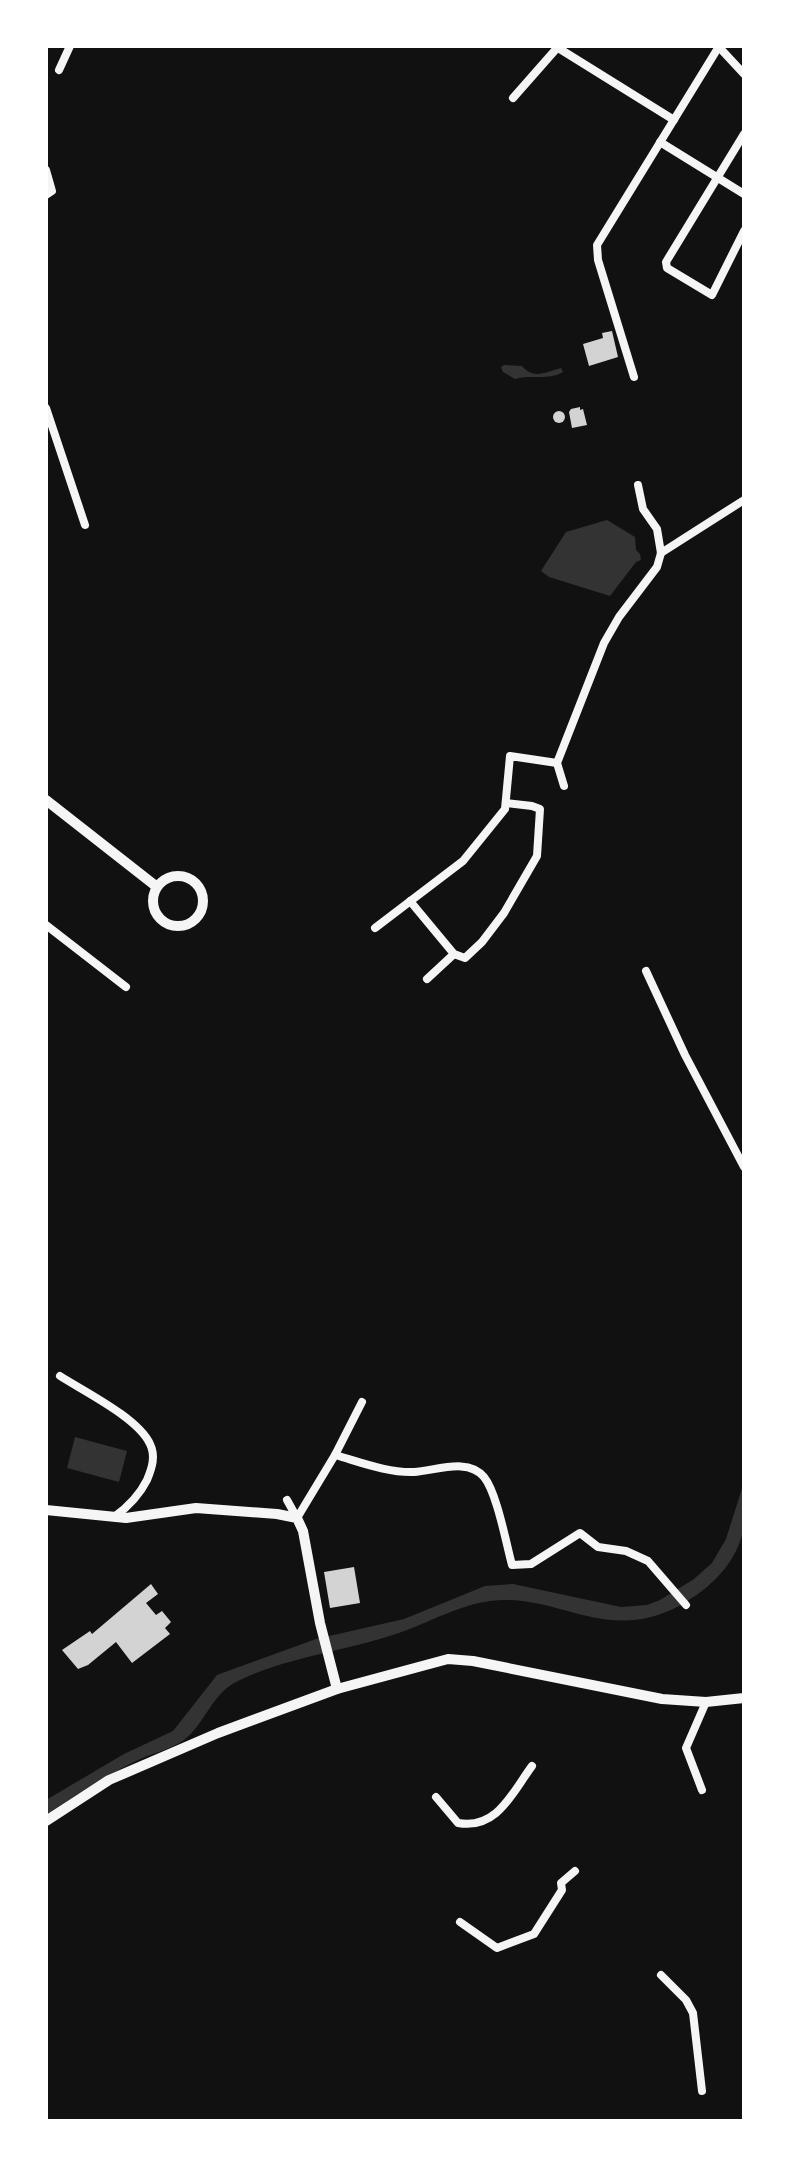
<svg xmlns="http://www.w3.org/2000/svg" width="790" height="2167" font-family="'Open Sans',sans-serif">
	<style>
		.water { fill: #333 }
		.building { fill: #d3d3d3 }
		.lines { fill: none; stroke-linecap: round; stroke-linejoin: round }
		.minor { stroke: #f5f5f5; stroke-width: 8 }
		.tertiary { stroke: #f5f5f5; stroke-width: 10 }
	</style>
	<rect width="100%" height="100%" fill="#111"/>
	<g class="water">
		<path d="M 504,365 L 522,366 C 534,380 545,372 561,368 L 563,372 C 548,381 531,374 515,379 L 503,372 L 501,367 Z"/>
		<polygon points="607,520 635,537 636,550 640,554 641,560 636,562 610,596 549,577 541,571 566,532"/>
		<polygon points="75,1437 127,1451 119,1482 67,1468"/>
		<path d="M 744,1482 C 744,1496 746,1510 744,1524 C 740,1561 710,1589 679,1606 C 606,1645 557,1592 490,1601 C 459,1605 428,1623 399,1633 C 347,1651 285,1657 236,1682 C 211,1695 205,1724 184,1740 C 170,1750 149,1754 134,1762 C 103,1777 75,1795 46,1815 L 46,1800 L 124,1754 L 173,1731 L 217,1675 L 316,1639 L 404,1619 L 485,1586 L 513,1584 L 621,1607 L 647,1605 L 660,1600 L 694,1579 L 712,1563 L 726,1539 Z"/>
	</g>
	<g class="building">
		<polygon points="612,331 618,357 589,366 583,344 603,338 602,333"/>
		<polygon points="580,407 580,410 583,409 587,425 572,428 569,412 571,409"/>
		<circle cx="559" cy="417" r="6"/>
		<polygon points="354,1567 360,1603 330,1608 324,1572"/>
		<polygon points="151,1584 158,1594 146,1603 156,1615 162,1611 171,1622 165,1628 170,1634 132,1663 116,1642 88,1665 78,1669 62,1650 90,1631 92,1634"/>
	</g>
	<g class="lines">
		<g class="minor">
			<polyline points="555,46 674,120"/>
			<polyline points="718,46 744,74"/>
			<polyline points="59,70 70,46"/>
			<polyline points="513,98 557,48"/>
			<polyline points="744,134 666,262 667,268 712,295 744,231"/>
			<polyline points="660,142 744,194"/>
			<polyline points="46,170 52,191 46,195"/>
			<polyline points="634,377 598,260 597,245 718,48"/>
			<polyline points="46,408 85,525"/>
			<polyline points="661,553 744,500"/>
			<polyline points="564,786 557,763 604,643 619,617 657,567 661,553 657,529 643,509 638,485"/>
			<polyline points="410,901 454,954 465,958 482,942 504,913 537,856 540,809 532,806 506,803"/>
			<polyline points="46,925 126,987"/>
			<polyline points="375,928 463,861 505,809 510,756 557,763"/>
			<polyline points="646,971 685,1055 744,1167"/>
			<polyline points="427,979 454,954"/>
			<path d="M 60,1376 C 85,1392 138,1418 150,1444 C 156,1456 152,1468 147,1480 C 139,1496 128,1507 114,1517"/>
			<path d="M 335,1455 C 360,1462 388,1473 414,1472 C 435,1471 468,1457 484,1477 C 497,1493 506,1543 512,1565 L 531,1564 L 580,1533 L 598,1547 L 626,1551 L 648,1561 L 686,1605"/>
			<polyline points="287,1500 297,1518"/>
			<polyline points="297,1518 335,1455 362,1402"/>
			<polyline points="702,1790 686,1748 706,1702"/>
			<path d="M 436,1797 L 458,1823 C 497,1830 512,1793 532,1766"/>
			<polyline points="460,1922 497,1948 534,1934 562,1890 561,1883 575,1871"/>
			<polyline points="661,1975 686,2000 693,2013 702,2091"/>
		</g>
		<g class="tertiary">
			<polyline points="46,800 157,887"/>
			<circle cx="178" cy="901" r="25"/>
			<polyline points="46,1510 126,1518 196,1508 277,1514 297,1518 303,1531 320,1623 337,1689"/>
			<polyline points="46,1821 109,1780 218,1733 337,1689 448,1659 473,1661 662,1699 706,1702 744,1698"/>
		</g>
	</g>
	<rect width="790" height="2167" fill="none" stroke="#ffffff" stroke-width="96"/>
</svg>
